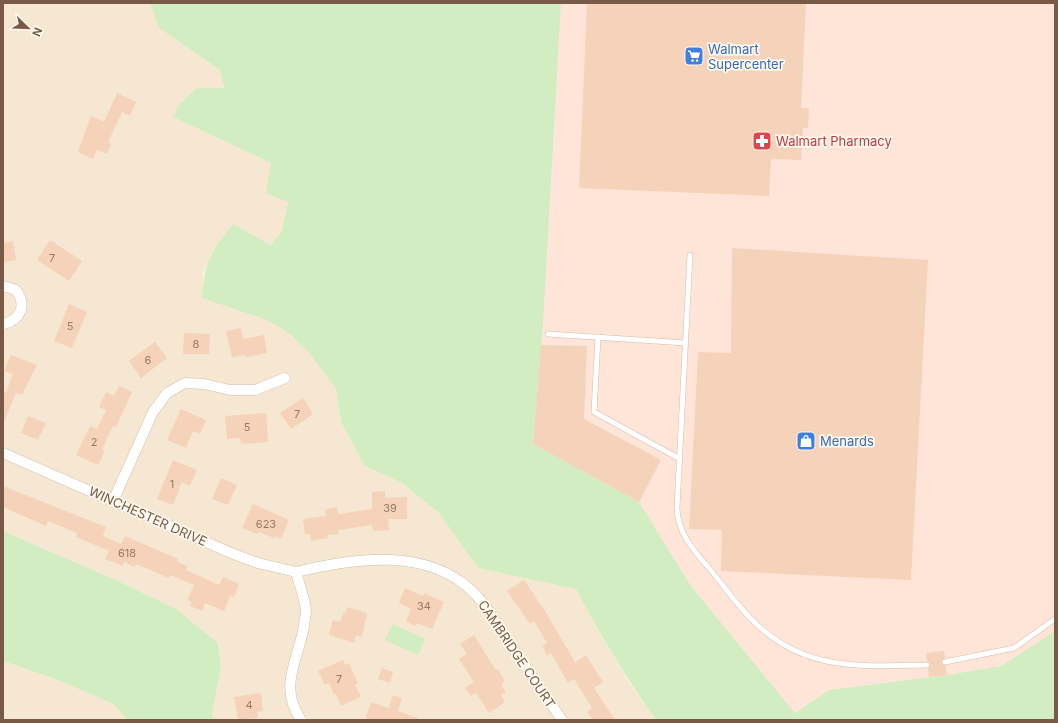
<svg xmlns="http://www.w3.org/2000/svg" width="1058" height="723" font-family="Inter,sans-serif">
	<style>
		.residential { fill: #f6e7d3 }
		.commercial { fill: #ffe4d8 }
		.green { fill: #d2edc2 }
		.building { fill: #f5d3ba }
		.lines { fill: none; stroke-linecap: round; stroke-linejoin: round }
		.service-casing { stroke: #d3beac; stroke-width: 6 }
		.minor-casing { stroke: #d3beac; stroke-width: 11 }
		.service { stroke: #fff; stroke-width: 5 }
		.minor { stroke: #fff; stroke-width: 10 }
		.labels { text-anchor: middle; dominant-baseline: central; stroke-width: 3.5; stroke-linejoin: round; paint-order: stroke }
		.number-label { font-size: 11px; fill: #987864 }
		.shop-label { font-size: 13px; fill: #366cbe; stroke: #fff8ed; text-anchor: start }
		.health-label { font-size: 13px; fill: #be3a42; stroke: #fff8ed; text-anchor: start }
		.street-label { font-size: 13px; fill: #795a48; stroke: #fff8ed }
	</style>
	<rect width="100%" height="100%" fill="#fef5e5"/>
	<g class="residential">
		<polygon points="3,3 150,3 159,28 220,70 224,89 197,88 173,117 271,163 288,202 282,231 271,245 233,225 214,249 203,273 203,297 267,320 290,334 310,353 336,389 341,422 365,466 402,483 439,513 478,568 576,589 602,637 630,684 656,720 214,720 212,714 221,668 218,643 176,609 120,582 3,531"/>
		<polygon points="3,661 55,679 115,704 126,718 125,720 3,720"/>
	</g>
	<polygon class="commercial" points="561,3 1055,3 1055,631 1001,666 947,675 829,690 795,713 691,586 639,502 533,444 543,326"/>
	<g class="green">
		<path d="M 150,3 L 561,3 L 543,326 L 533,444 L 639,502 L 691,586 L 795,713 L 829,690 L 947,675 L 1001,666 L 1055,631 L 1055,720 L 656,720 C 626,678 600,635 576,589 L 478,568 L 439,513 L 402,483 L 365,466 L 341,422 L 336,389 L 310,354 L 290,334 L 267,320 L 202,298 C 204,261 211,252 233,224 L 271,245 L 282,231 L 288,202 L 266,193 L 271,163 L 173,117 L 180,104 L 197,88 L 224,88 L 220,70 L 159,28 Z"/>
		<polygon points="3,531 120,582 176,609 218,643 221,668 212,714 214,720 125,720 126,718 114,704 55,679 3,661"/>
		<polygon points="393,624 425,639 418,655 385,640"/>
	</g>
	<g class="building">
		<polygon points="587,3 806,3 801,108 809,108 808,128 803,128 801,160 771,159 769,196 579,188"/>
		<polygon points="117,93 136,102 130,116 122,112 108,142 111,144 107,154 97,150 93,159 78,152 91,116 104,122"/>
		<polygon points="50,240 82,261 69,281 37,260"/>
		<polygon points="13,241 16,260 3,262 3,243"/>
		<polygon points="732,248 928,260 911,580 721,571 722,530 689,529 698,352 731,353"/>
		<polygon points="69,304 87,312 72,348 54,341"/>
		<polygon points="241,328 243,339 264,335 267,353 246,357 245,355 232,357 226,331"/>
		<polygon points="184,333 210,334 209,354 183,354"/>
		<polygon points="155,342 167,358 141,378 129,361"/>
		<polygon points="541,345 587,346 584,419 661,460 639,502 533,444"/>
		<polygon points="11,355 37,365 22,395 16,393 3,424 3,391 6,392 13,374 4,371"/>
		<polygon points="119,386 132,392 116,427 113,426 102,449 105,451 98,465 76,455 90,426 97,429 106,410 99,407 106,392 114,396"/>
		<polygon points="303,398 313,414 291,429 280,413"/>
		<polygon points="181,409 206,420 200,434 193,431 186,448 167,440"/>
		<polygon points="266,413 268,442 241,444 240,438 227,439 225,416"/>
		<polygon points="28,416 46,423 38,440 21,433"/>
		<polygon points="173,460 197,470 190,486 182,482 173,505 157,499"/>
		<polygon points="221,478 237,485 228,505 212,499"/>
		<polygon points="3,486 106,527 103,536 121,544 125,536 178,559 177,562 188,566 186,570 219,585 223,577 239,584 234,597 230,596 224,611 205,603 202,611 190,606 192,602 187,600 194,585 170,575 169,578 136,564 134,567 124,562 123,566 105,559 109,551 76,537 77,533 48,521 46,526 3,507"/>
		<polygon points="385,491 385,498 407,497 407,519 388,519 389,530 373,531 372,525 338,530 339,534 327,535 328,538 311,541 310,534 305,535 303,519 326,516 325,509 337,507 338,514 372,509 372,492"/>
		<polygon points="253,504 289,520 281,539 275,536 274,538 259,532 258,534 242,528"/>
		<polygon points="524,580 545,611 575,662 586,655 603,682 594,688 615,720 593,720 587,712 592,708 574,679 568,683 551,653 547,656 542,646 547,643 534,621 530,624 507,591"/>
		<polygon points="405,588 423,596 424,593 444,602 432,629 417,623 415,626 406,621 411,609 399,603"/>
		<polygon points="348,607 367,613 362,637 356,635 354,643 329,635 333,620 340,622 344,612 346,612"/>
		<polygon points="474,635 495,669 497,668 505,681 501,684 506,692 501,695 505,702 489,713 476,693 471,696 465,688 474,682 459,659 467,654 460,644"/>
		<polygon points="944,651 945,658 941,662 946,666 947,675 929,677 928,669 931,665 927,661 926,653"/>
		<polygon points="343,660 345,665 349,663 358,684 355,685 361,697 341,706 336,694 334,695 329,683 325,685 318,671"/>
		<polygon points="382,668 393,672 390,683 378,679"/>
		<polygon points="261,693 263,711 257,712 258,718 238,720 234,697"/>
		<polygon points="393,695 402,698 398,711 418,718 418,720 365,720 371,702 389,708"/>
	</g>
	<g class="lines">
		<g class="service-casing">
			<g id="service">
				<path d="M 690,255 L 677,507 C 677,535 697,554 714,574 C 729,593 744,614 762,629 C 811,672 867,666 927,665"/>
				<polyline points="548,334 686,343"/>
				<polyline points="598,337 594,412 680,459"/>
				<polyline points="945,662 1014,648 1055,619"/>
			</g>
		</g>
		<g class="minor-casing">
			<g id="minor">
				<path d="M 3,286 L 16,290 C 27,305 21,320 3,324"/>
				<polyline points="3,453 231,553 258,563 296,572"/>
				<polyline points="113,501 153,412 167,393 185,383 204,384 230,390 255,390 285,378"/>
				<path d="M 301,720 C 278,686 298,661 304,626 C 304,621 306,616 306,611 C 305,598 299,584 296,572 C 354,558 430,546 476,595 C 487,606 495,622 504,635 C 523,663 543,692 562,720"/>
			</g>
		</g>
		<use href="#service" class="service"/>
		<use href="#minor" class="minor"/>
	</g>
	<defs>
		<g id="supermarket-square" transform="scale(1)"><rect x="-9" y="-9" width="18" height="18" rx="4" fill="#3f7fe0" stroke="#fff8ed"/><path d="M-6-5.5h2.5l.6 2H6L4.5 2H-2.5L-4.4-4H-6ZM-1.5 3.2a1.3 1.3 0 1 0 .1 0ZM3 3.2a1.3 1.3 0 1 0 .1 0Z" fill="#fff"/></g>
		<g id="pharmacy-square" transform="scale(1)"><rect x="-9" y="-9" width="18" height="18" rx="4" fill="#e0444e" stroke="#fff8ed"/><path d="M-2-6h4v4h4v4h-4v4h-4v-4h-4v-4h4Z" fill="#fff"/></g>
		<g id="shop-square" transform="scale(1)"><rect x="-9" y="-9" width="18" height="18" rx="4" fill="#3f7fe0" stroke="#fff8ed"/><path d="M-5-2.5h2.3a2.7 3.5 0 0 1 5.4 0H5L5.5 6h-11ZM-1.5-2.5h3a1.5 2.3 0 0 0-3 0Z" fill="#fff"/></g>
	</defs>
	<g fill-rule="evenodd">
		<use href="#supermarket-square" x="694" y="56"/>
		<use href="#pharmacy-square" x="762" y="141"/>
		<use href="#shop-square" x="806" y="441"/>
	</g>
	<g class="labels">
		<g class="number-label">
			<text x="52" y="258">7</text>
			<text x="70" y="326">5</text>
			<text x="196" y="344">8</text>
			<text x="148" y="360">6</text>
			<text x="297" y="414">7</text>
			<text x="247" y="427">5</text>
			<text x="94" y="442">2</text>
			<text x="172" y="484">1</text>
			<text x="390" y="508">39</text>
			<text x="266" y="524">623</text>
			<text x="127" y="553">618</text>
			<text x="424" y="606">34</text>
			<text x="339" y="679">7</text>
			<text x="249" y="705">4</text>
		</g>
		<g class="shop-label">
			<text x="708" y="49">Walmart<tspan x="708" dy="15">Supercenter</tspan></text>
			<text x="820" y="441">Menards</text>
		</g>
		<g class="health-label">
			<text x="776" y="141">Walmart Pharmacy</text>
		</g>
		<g class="street-label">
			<text transform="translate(148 516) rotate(24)">WINCHESTER DRIVE</text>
			<text transform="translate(517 654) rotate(56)">CAMBRIDGE COURT</text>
		</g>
	</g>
	<rect width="1058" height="723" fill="none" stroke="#795a48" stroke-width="8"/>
	<g transform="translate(28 28) rotate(113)" stroke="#fff8ed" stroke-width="3" paint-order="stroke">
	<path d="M0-3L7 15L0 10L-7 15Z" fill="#795a48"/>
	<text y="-6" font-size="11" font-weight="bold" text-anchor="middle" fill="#795a48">N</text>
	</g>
</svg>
